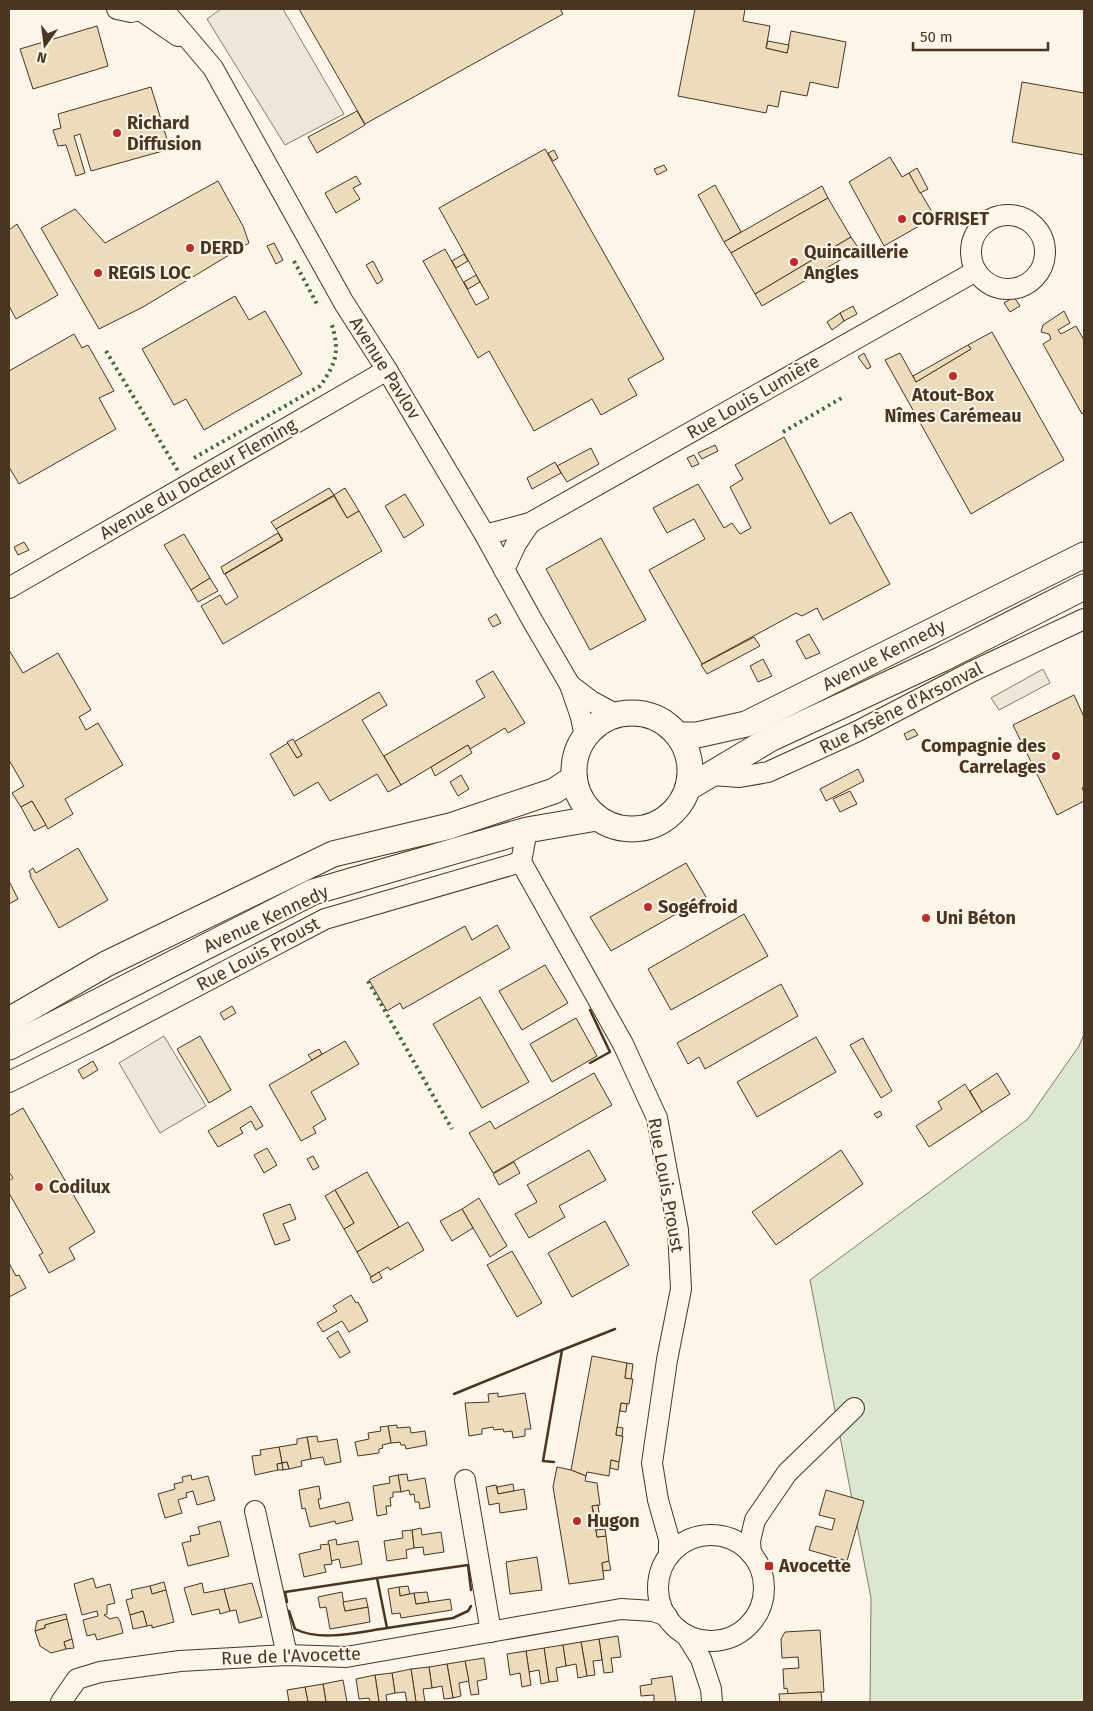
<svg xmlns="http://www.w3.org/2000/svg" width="1093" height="1711" font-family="'Fira Sans',sans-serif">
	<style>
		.green { fill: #dce7d0; stroke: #887966 }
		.parking { fill: #ede7d9; stroke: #887966 }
		.building { fill: #ecdcbc; stroke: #4a3520 }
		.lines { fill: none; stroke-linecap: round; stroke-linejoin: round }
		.minor-casing { stroke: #4a3520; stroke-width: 22 }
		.major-casing { stroke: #4a3520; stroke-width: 27 }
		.minor { stroke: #fbf6e9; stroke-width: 20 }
		.major { stroke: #fbf6e9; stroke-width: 25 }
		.hedge { stroke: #436837; stroke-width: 4; stroke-dasharray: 2.5 4; stroke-linecap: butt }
		.wall { stroke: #4a3520; stroke-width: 2.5 }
		.poi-dot { fill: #c62828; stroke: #fbf6e9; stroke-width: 2 }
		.labels { text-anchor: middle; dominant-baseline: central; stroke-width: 4; stroke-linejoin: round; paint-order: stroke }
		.poi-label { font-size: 18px; font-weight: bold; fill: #4a3520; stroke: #fbf6e9; text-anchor: start }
		.street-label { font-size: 18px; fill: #4a3520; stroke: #fbf6e9 }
	</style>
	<rect width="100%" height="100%" fill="#fbf6e9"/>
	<polygon class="green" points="1084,1034 1084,1702 870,1702 871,1598 810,1280 1028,1119 1079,1046"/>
	<g class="parking">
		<polygon points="221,9 283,9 344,114 285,145 207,19"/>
		<polygon points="1043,669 1050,683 999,710 991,698"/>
		<polygon points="164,1036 206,1106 160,1133 119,1063"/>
	</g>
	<g class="building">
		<polygon points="299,9 560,9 563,14 365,124"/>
		<polygon points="695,9 745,9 743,21 770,26 766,48 787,53 791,31 846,42 838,88 810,82 807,96 781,91 778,107 768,105 766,113 678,96"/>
		<polygon points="97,26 108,66 33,89 20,49"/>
		<polygon points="768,41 789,45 787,53 766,48"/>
		<polygon points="1022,82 1084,93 1084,155 1012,142"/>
		<polygon points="151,87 170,149 91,171 80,134 74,136 85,173 76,176 66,145 58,146 53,130 61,128 58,114"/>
		<polygon points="357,111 365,125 317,153 308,137"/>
		<polygon points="545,149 664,359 628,379 637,395 601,415 592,399 534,431 489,351 478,358 423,261 445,249 476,305 489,298 439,208"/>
		<polygon points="554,150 558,158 553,161 548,153"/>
		<polygon points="890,157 902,177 909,173 935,217 884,246 849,182"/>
		<polygon points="664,165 667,170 657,175 654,169"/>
		<polygon points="917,168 928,189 920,193 909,173"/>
		<polygon points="356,176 361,184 353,188 360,199 336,213 325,193"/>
		<polygon points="218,181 243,226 249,243 143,307 99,329 41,228 75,209 105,243"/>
		<polygon points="715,185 741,232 724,242 698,195"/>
		<polygon points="822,186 828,198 731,253 724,242"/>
		<polygon points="828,198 851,237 755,294 731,253"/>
		<polygon points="17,224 58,295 16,319 9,306 9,230"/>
		<polygon points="851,237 859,249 762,306 755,294"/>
		<polygon points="274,243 283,260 276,264 267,246"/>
		<polygon points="464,254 468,261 456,268 452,261"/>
		<polygon points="373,261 383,280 377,284 366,265"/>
		<polygon points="476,275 480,282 468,289 464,282"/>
		<polygon points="235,296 249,320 265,311 302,374 204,430 186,399 174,405 142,349"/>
		<polygon points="1014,297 1020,306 1010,312 1004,303"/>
		<polygon points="853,306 857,314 844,321 840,313"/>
		<polygon points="1064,311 1070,323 1058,330 1061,334 1076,326 1084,340 1084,412 1082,414 1043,344 1051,339 1049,334 1041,332 1043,325"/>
		<polygon points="840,313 844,321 832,330 827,322"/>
		<polygon points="992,332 1064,460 971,514 885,360 900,353 916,382 971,349 968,345"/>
		<polygon points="74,334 82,348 88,345 114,391 99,398 116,429 19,484 9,467 9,371"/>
		<polygon points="968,345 971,349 916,382 913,376"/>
		<polygon points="864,353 871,367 867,369 858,357"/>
		<polygon points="784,437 830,524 851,512 890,584 823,620 817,608 802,616 796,613 702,664 649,570 705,539 694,519 667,533 653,508 698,484 724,528 732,523 740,534 751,528 730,487 743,479 735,465"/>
		<polygon points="715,445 718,451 702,459 698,453"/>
		<polygon points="591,448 599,464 567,482 557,466"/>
		<polygon points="694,455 699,464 692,467 687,458"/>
		<polygon points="555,462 561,473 532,489 527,478"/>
		<polygon points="329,488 334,495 276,529 271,522"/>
		<polygon points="345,488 359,511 347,518 334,495"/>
		<polygon points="405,494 424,525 404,538 385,506"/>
		<polygon points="334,496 347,518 359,511 382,551 223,644 201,606 220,595 226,605 238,597 225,574 283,540 276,529"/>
		<polygon points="278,533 282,540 224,574 221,567"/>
		<polygon points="184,534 210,578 191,590 164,545"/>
		<polygon points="601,538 646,620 590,650 546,569"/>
		<polygon points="24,542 29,550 18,555 14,547"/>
		<polygon points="210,578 218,591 198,602 191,590"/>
		<polygon points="496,614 501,623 493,627 488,619"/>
		<polygon points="809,634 820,653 806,659 796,641"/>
		<polygon points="754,637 760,646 707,674 701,665"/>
		<polygon points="9,650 23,673 58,653 91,710 79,717 86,730 98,723 123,765 65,799 73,814 48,829 32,801 21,807 12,793 24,786 9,760"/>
		<polygon points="763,659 772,676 758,682 750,666"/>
		<polygon points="493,671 525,723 508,733 505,728 470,749 468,745 401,785 384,756 485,697 476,681"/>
		<polygon points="379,692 387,705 362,720 401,785 388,792 377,774 330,801 318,782 294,796 270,754 288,743 297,758 302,755 294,742"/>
		<polygon points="1074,695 1084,717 1084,787 1082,788 1084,792 1084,801 1057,815 1013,725"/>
		<polygon points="914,729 918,735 907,740 904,734"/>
		<polygon points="293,739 302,755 297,758 287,742"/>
		<polygon points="468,745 472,753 435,776 431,767"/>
		<polygon points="858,769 864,781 826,801 820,789"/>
		<polygon points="461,775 469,789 458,796 450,782"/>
		<polygon points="850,791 857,804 840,812 833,799"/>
		<polygon points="32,801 46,825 34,831 21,807"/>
		<polygon points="78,848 108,900 59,928 30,876 31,875 29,871 33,868 36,873"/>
		<polygon points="686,863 706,897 611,951 590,917"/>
		<polygon points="9,881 18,899 9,904"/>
		<polygon points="744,914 768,956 671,1010 648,969"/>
		<polygon points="497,925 510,948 403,1009 400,1003 387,1011 369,980 465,926 472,940"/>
		<polygon points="545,965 568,1003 522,1030 499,991"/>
		<polygon points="781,984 798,1016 705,1069 699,1057 688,1064 677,1043"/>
		<polygon points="480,997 529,1082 482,1108 433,1024"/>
		<polygon points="232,1006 236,1013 224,1020 220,1013"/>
		<polygon points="576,1018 597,1056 552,1082 530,1044"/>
		<polygon points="200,1036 231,1090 209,1103 177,1049"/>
		<polygon points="816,1037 836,1072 757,1117 737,1082"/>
		<polygon points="863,1038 892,1091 881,1098 850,1045"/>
		<polygon points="345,1041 359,1064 311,1092 326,1119 313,1127 316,1133 301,1141 269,1085"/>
		<polygon points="319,1049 322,1054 312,1060 308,1055"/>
		<polygon points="93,1061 98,1070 83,1079 78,1070"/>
		<polygon points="594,1073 612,1105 493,1173 469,1133 490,1121 495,1129"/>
		<polygon points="997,1073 1010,1094 982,1112 970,1091"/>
		<polygon points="965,1084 982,1112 929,1147 916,1126 942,1109 938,1102"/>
		<polygon points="251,1106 263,1126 256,1130 251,1121 240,1128 243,1133 218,1147 208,1131"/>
		<polygon points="23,1108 95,1232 69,1248 75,1259 49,1273 39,1255 43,1253 9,1193 9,1181 13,1178 9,1172 9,1116"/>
		<polygon points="880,1111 882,1115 877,1118 874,1114"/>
		<polygon points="267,1148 277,1165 264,1173 254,1155"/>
		<polygon points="589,1150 606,1180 559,1206 565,1217 529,1238 515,1214 537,1202 527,1185"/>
		<polygon points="841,1150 863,1184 776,1245 752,1212"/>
		<polygon points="313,1156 319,1167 313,1170 307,1159"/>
		<polygon points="514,1162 520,1173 499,1185 493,1174"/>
		<polygon points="367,1172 399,1227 357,1252 344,1229 354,1223 335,1190"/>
		<polygon points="335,1190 354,1223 344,1229 325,1196"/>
		<polygon points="479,1198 507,1246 490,1257 462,1209"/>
		<polygon points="290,1204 296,1219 283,1224 290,1240 275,1245 263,1214"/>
		<polygon points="462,1209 473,1228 452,1241 440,1221"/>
		<polygon points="605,1221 629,1265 572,1297 548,1253"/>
		<polygon points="408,1222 424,1250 390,1270 388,1267 371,1277 357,1252"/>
		<polygon points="512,1251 542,1303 517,1317 487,1265"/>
		<polygon points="9,1263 16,1276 19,1275 26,1288 9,1297"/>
		<polygon points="379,1272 382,1278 373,1283 370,1278"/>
		<polygon points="351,1295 356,1303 358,1302 368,1321 349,1332 342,1321 323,1332 317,1323 337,1311 333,1306"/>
		<polygon points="338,1331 350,1352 340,1358 327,1338"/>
		<polygon points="592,1356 627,1363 625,1378 633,1379 629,1404 621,1403 616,1435 623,1436 619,1462 611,1460 609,1476 587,1472 586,1476 571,1470"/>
		<polygon points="627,1363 633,1364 631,1379 625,1378"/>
		<polygon points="498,1393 498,1397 525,1393 531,1429 525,1429 525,1436 513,1438 512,1431 504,1432 503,1429 494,1430 493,1427 482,1429 482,1434 469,1436 465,1403 489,1402 488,1394"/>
		<polygon points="621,1403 627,1404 626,1412 620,1411"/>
		<polygon points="397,1425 397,1428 410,1427 411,1433 425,1431 427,1445 406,1449 405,1445 401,1445 400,1442 391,1443 388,1426"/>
		<polygon points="388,1426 391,1443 382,1445 383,1448 379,1449 379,1453 358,1456 355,1442 369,1439 368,1433 381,1431 380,1427"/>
		<polygon points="617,1427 623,1428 622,1436 616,1435"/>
		<polygon points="317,1436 318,1442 337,1439 341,1462 325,1465 323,1457 311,1459 307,1437"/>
		<polygon points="307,1437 311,1459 301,1461 302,1466 289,1469 287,1462 282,1463 279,1447 297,1444 297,1439"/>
		<polygon points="279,1447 282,1463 277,1464 278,1470 255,1475 252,1456 261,1455 260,1450"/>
		<polygon points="611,1460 619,1462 618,1470 610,1468"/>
		<polygon points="287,1462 289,1469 283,1470 282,1463"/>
		<polygon points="282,1463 283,1470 278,1470 277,1464"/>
		<polygon points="557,1467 571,1470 586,1476 585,1481 597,1483 600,1505 592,1506 597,1537 606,1536 609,1561 602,1563 604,1579 569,1584 553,1487"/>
		<polygon points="407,1474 408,1481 425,1478 430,1507 420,1509 419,1502 415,1502 414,1494 410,1495 409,1490 401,1492 398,1475"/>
		<polygon points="191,1475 192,1480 208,1476 215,1500 197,1505 193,1491 186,1493 187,1497 178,1500 182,1513 165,1518 158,1494 175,1489 174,1484 183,1482 182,1477"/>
		<polygon points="398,1475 401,1492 393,1492 393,1497 390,1498 391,1506 386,1506 387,1514 377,1516 373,1486 390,1483 389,1477"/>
		<polygon points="513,1484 514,1491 498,1494 497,1487"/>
		<polygon points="496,1485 498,1494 524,1489 527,1509 500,1513 499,1503 489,1505 486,1487"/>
		<polygon points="319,1486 321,1499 318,1499 320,1509 349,1502 353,1520 336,1524 335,1521 310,1527 305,1508 302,1509 299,1490"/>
		<polygon points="826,1490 864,1501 847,1561 809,1550 816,1526 832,1530 835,1519 819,1515"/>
		<polygon points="598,1505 599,1513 594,1514 592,1506"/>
		<polygon points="220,1521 229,1556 188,1566 182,1543 191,1541 190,1536 200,1534 198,1527"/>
		<polygon points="421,1528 422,1535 441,1532 444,1552 424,1555 423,1547 414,1548 412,1530"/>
		<polygon points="605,1529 606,1536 597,1537 596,1530"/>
		<polygon points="412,1530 414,1548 406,1550 407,1558 387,1561 384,1541 403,1538 402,1531"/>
		<polygon points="336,1539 337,1545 358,1541 362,1564 341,1568 339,1559 331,1561 328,1541"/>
		<polygon points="329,1544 332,1564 324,1565 326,1572 304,1577 299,1554 321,1549 320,1545"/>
		<polygon points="537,1557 542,1590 510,1594 506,1562"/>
		<polygon points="609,1561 611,1570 603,1571 602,1563"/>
		<polygon points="93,1578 96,1588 110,1584 115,1603 107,1605 107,1614 104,1615 110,1619 117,1617 120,1621 123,1633 97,1640 95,1634 87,1636 83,1620 98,1616 97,1611 82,1615 74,1584"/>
		<polygon points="164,1582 166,1590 152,1594 150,1586"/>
		<polygon points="202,1583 204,1593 224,1589 230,1611 220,1614 219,1609 192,1615 184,1588"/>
		<polygon points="252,1583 262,1617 239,1623 236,1610 230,1611 224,1589"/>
		<polygon points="150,1586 152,1594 166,1590 174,1622 152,1628 152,1625 147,1626 143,1611 130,1615 126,1600 133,1598 131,1590"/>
		<polygon points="408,1586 410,1594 400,1596 399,1587"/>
		<polygon points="399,1587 400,1596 414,1593 416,1604 450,1599 452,1610 401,1618 400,1613 392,1614 388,1589"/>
		<polygon points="342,1592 345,1611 368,1607 370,1622 330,1629 326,1607 320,1608 318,1597"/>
		<polygon points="427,1592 429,1602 416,1604 414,1593"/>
		<polygon points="366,1598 368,1607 345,1611 343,1602"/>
		<polygon points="143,1611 147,1626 133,1629 130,1615"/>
		<polygon points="66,1614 67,1619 45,1625 45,1628 35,1631 37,1621"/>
		<polygon points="67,1619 72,1639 64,1642 66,1649 51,1653 40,1646 35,1631 45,1628 45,1625"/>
		<polygon points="820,1630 824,1692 788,1694 787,1688 784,1689 783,1669 799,1668 798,1657 782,1658 781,1639 785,1632"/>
		<polygon points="618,1636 621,1657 611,1658 613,1672 604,1673 599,1639"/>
		<polygon points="72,1639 74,1648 66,1649 64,1642"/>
		<polygon points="599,1639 602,1660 593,1661 595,1675 587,1676 581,1642"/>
		<polygon points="581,1642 587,1676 578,1678 576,1664 566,1666 563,1645"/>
		<polygon points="563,1645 566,1666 556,1668 558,1681 549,1682 544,1648"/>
		<polygon points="544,1648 549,1682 541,1684 539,1670 529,1672 526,1651"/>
		<polygon points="526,1651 531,1685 522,1687 520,1673 510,1675 507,1654"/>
		<polygon points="484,1658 487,1679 477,1681 479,1694 471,1695 465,1661"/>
		<polygon points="465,1661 469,1681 459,1683 461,1696 453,1698 447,1664"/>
		<polygon points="447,1664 453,1698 444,1699 442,1686 432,1688 429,1667"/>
		<polygon points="429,1667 432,1688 423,1689 425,1702 416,1702 411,1669"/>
		<polygon points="411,1669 416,1702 407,1702 405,1692 395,1693 392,1673"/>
		<polygon points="392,1673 395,1693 386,1695 387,1702 379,1702 375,1675"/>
		<polygon points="375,1675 379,1702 370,1702 369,1698 359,1699 356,1679"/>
		<polygon points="672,1676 676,1702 654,1702 654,1695 641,1696 640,1686 652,1684 651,1679"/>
		<polygon points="343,1680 347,1702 326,1702 323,1684"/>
		<polygon points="323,1684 326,1702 308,1702 305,1687"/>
		<polygon points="305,1687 308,1702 289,1702 287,1690"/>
		<polygon points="821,1692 822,1702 780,1702 779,1694"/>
	</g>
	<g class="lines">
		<g class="minor-casing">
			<g id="minor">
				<polyline points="117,9 131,12 142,9"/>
				<polyline points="163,9 213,68 344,303 387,370 485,535 532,620 570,685 581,717 585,737"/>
				<polyline points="140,10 178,36"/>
				<circle cx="1008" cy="252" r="37"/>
				<polyline points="485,535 530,523 976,271"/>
				<polyline points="504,570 516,544 530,523"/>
				<polyline points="9,588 387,370"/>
				<polyline points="570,685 591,701 617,715"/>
				<polyline points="712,775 740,777 768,772 858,731 971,672 1084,619"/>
				<polyline points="527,830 521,862 623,1044 657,1118 678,1230 681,1289 667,1360 652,1463 658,1500 669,1539 669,1555"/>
				<polyline points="9,1082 92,1041 325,919 521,862"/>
				<polyline points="465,1480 491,1632"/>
				<polyline points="255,1511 287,1655"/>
				<circle cx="711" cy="1588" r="53"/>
				<polyline points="751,1553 750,1541 755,1520 787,1473 854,1408"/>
				<polyline points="686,1635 701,1659 711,1689 712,1702"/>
				<polyline points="61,1702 77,1679 100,1672 180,1661 287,1655 346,1657 621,1609 653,1611 667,1616"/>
			</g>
		</g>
		<g class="major-casing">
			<g id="major">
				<circle cx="632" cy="771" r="58"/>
				<polyline points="679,735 697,735 746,724 1084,555"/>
				<polyline points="688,788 770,739 942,659 1084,587"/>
				<polyline points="9,1020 106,964 333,854 450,826 554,791 574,778"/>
				<polyline points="9,1047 313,892 527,830 597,818"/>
			</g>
		</g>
		<use href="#minor" class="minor"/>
		<use href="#major" class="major"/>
		<g class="hedge">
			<polyline points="294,261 318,306"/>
			<polyline points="106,351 178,471"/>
			<polyline points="783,432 845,396"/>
			<path d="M 194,458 L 320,386 C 337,363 340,350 331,322"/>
			<polyline points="368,981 452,1129"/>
		</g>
		<g class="wall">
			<polyline points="590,1010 610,1052 590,1063"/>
			<polyline points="454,1394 562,1350"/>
			<polyline points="554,1462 543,1461 562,1350 615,1329"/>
			<polyline points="471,1590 468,1565 377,1578 387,1628 453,1618 468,1611 471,1606"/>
			<polyline points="287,1602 285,1592 377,1578"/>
			<path d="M 289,1611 L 295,1629 C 321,1642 359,1632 387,1628"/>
		</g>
	</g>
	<g class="poi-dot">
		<circle cx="117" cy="133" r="5"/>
		<circle cx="902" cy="219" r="5"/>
		<circle cx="190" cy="248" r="5"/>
		<circle cx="794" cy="262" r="5"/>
		<circle cx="98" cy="273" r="5"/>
		<circle cx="953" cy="376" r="5"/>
		<circle cx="1056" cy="756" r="5"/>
		<circle cx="648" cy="907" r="5"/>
		<circle cx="926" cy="918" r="5"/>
		<circle cx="39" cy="1187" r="5"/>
		<circle cx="577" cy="1521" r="5"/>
		<rect x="764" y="1561" width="10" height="10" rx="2.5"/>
	</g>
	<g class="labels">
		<g class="poi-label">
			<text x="127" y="123">Richard<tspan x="127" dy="21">Diffusion</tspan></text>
			<text x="912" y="219">COFRISET</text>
			<text x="200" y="248">DERD</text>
			<text x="804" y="252">Quincaillerie<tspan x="804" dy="21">Angles</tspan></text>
			<text x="108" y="273">REGIS LOC</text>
			<text x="953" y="395" text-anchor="middle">Atout-Box<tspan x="953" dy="21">Nîmes Carémeau</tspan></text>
			<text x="1046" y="746" text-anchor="end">Compagnie des<tspan x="1046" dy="21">Carrelages</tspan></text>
			<text x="658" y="907">Sogéfroid</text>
			<text x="936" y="918">Uni Béton</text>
			<text x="49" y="1187">Codilux</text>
			<text x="587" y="1521">Hugon</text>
			<text x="779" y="1566">Avocette</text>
		</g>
		<g class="street-label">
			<text transform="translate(385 368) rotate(58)">Avenue Pavlov</text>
			<text transform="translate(753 397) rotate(-30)">Rue Louis Lumière</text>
			<text transform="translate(198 479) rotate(-30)">Avenue du Docteur Fleming</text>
			<text transform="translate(884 655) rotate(-27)">Avenue Kennedy</text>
			<text transform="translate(901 708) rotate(-27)">Rue Arsène d'Arsonval</text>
			<text transform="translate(266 919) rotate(-25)">Avenue Kennedy</text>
			<text transform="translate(258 954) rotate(-28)">Rue Louis Proust</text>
			<text transform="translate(666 1185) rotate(80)">Rue Louis Proust</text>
			<text transform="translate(291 1656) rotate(-2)">Rue de l'Avocette</text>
		</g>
	</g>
	<rect width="1093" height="1711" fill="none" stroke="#4a3520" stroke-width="20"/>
	<g transform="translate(45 45) rotate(194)" stroke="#fbf6e9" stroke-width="4" paint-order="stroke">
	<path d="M0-4L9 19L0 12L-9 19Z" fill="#4a3520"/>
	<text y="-8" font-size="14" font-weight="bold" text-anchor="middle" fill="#4a3520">N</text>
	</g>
	<path d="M913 42v8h135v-8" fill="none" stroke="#4a3520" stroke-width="2.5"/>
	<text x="920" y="42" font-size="15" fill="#4a3520" stroke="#fbf6e9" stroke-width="4" paint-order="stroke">50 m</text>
</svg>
